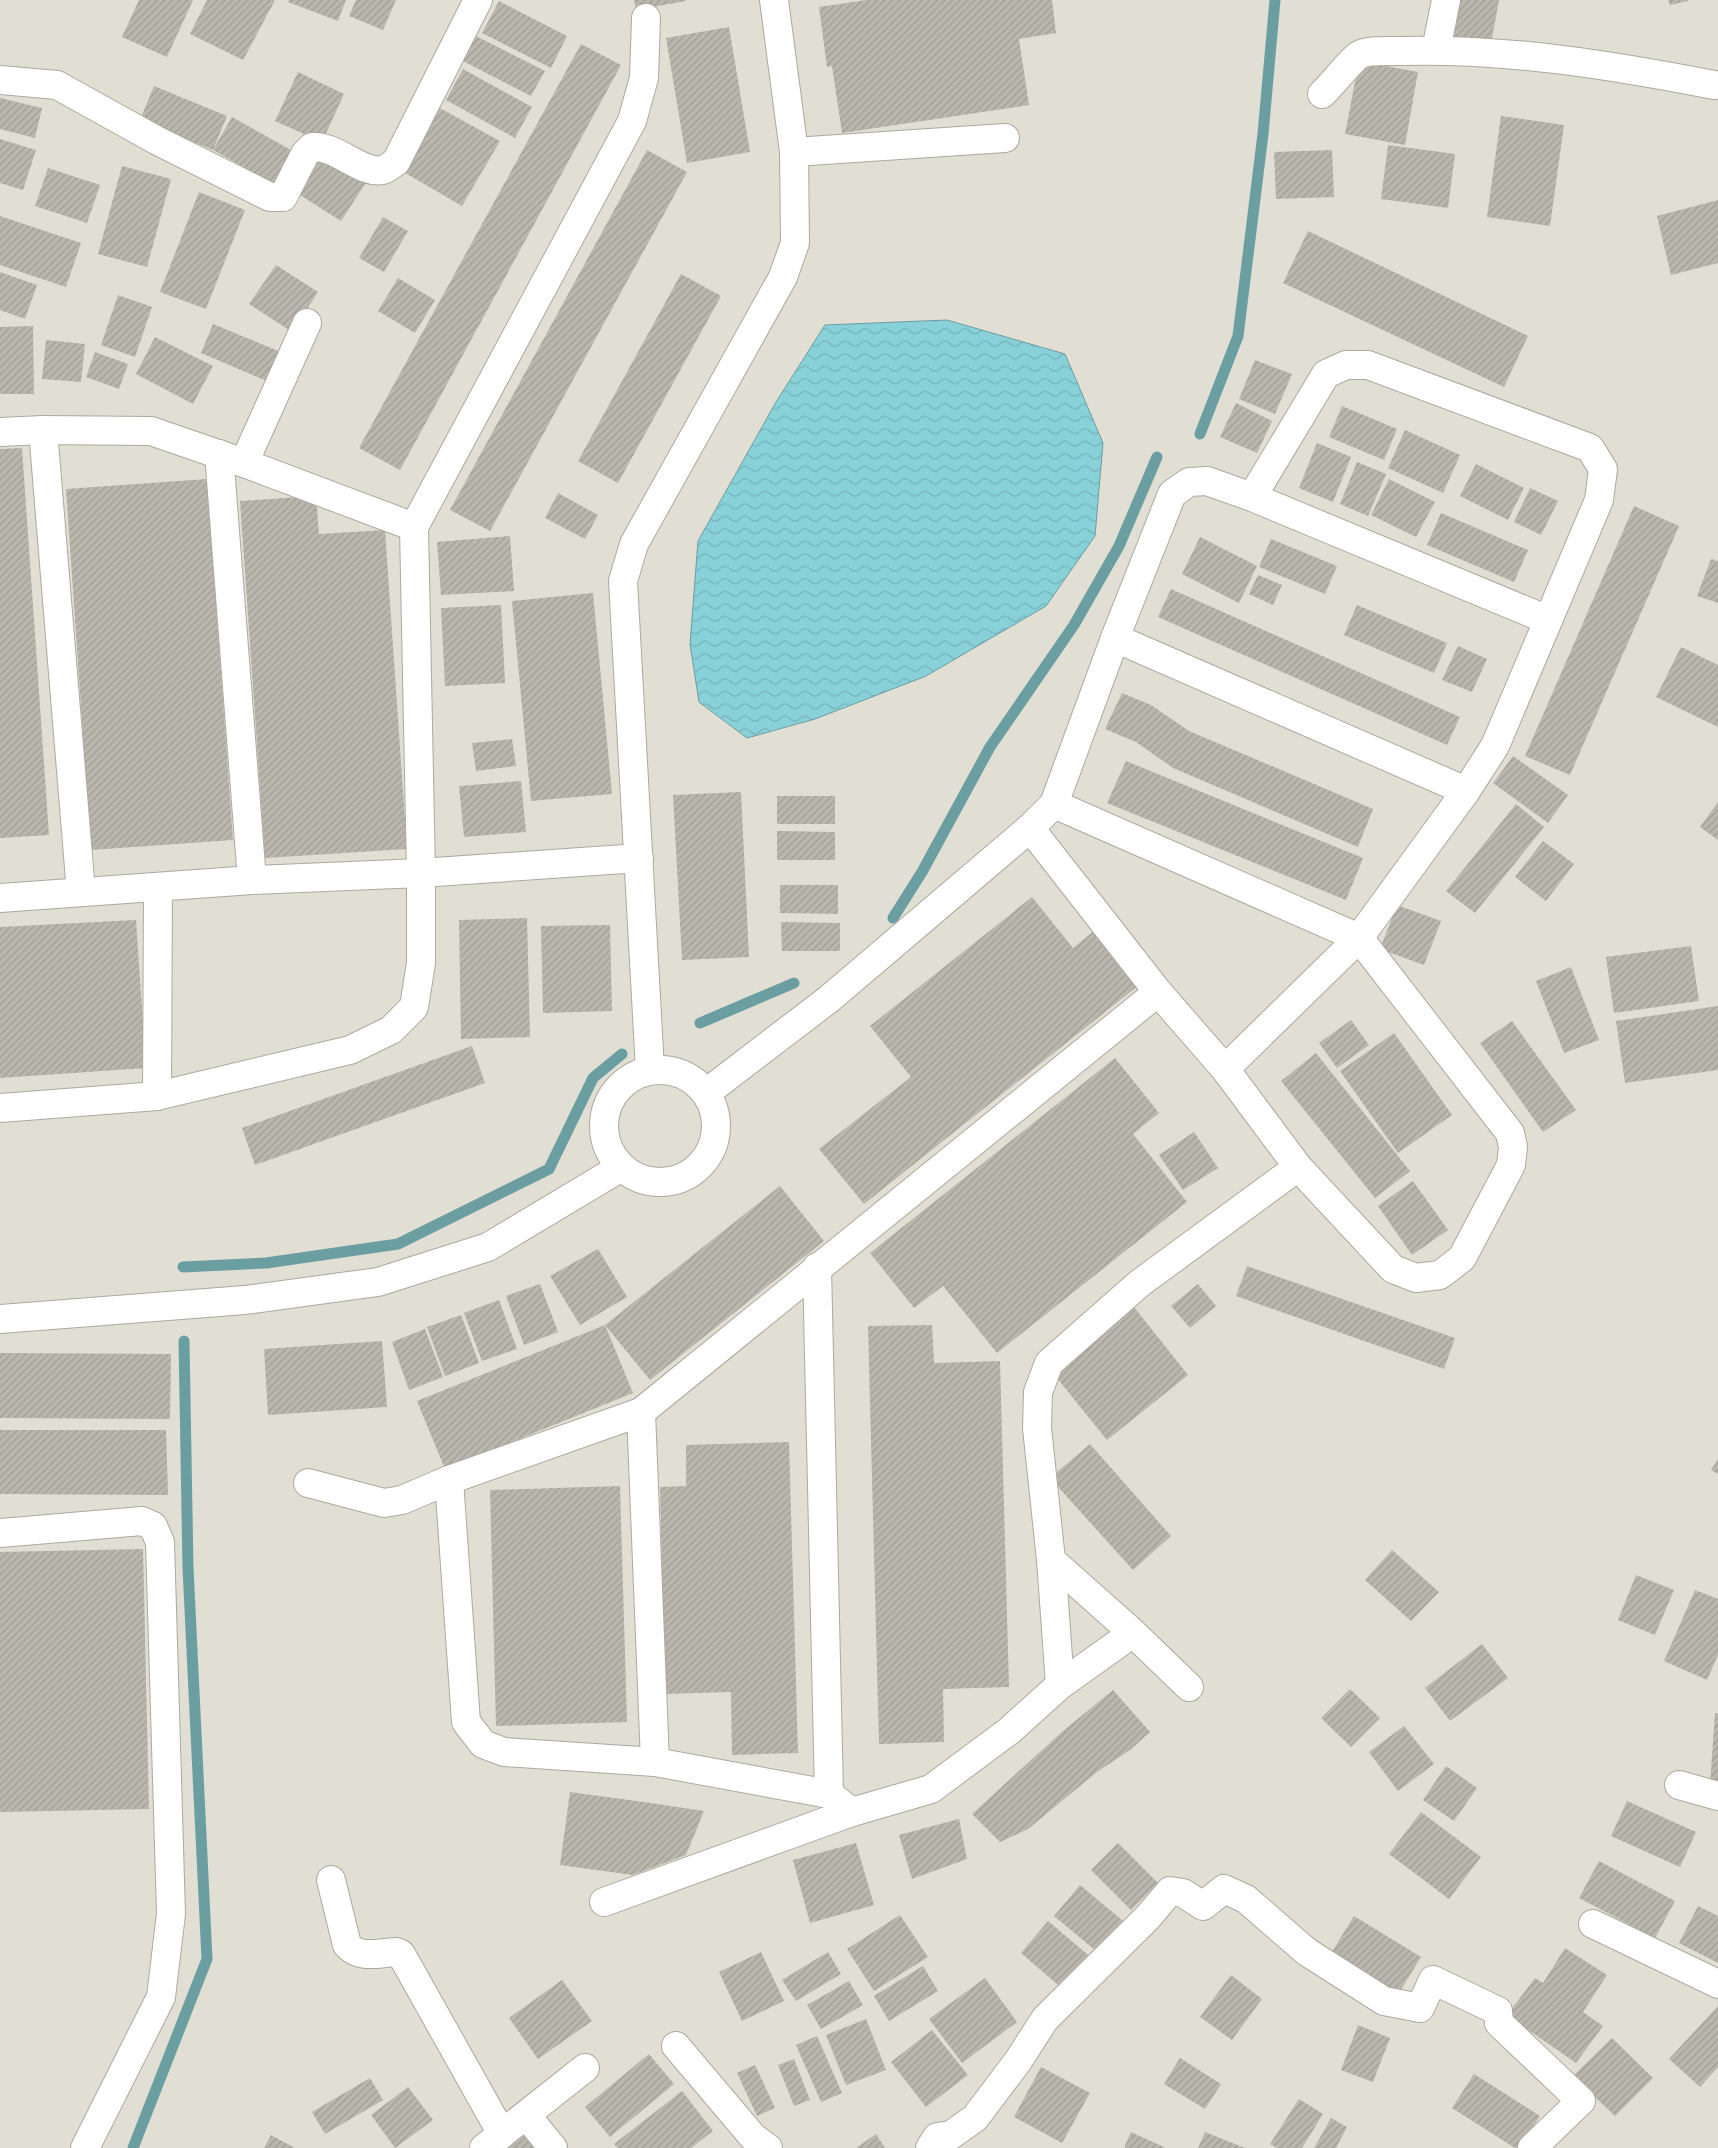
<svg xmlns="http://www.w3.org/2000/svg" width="1718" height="2148" font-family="'Sofia Sans Condensed',sans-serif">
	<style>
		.water { fill: url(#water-waves); stroke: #6b9ea1 }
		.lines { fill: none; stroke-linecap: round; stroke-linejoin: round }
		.stream { stroke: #6b9ea1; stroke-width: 11 }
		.building { fill: url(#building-hatch) }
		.street-casing { stroke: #aca9a0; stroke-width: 30 }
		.street { stroke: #fff; stroke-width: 28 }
	</style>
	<defs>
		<pattern id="water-waves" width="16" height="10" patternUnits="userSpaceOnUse" patternTransform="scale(1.25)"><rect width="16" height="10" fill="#88d1d8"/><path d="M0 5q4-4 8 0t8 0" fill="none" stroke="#75b3b9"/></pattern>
		<pattern id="building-hatch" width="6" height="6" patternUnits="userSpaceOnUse" patternTransform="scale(1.25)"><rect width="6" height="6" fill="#bab7ae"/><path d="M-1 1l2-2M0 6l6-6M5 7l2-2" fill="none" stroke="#a09d95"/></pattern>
	</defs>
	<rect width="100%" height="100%" fill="#e1ded4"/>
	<polygon class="water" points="947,320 1065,354 1103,443 1095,536 1046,606 926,676 815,719 747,738 699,702 690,644 698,541 776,402 825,325"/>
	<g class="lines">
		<g class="stream">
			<polyline points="1200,434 1238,336 1263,134 1275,0"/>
			<polyline points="893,918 922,872 990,747 1074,625 1119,546 1157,457"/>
			<polyline points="700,1023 794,983"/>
			<polyline points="183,1267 266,1263 398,1244 549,1169 593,1078 622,1054"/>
			<polyline points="133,2148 207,1959 188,1568 184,1341"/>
		</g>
	</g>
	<g class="building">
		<polygon points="139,0 193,0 167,57 122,37"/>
		<polygon points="207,0 275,0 243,60 190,34"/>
		<polygon points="289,0 346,0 338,21 288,2"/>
		<polygon points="356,0 396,0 383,30 349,16"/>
		<polygon points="634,0 686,0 686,1 636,10"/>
		<polygon points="866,0 1052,0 1056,33 1019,39 1029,105 842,133 832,66 827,67 819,7"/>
		<polygon points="1454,0 1499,0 1490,49 1447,41"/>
		<polygon points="1668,0 1688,0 1688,1 1670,5"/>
		<polygon points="499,1 567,36 551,68 482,33"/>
		<polygon points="729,27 750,152 687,163 666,38"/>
		<polygon points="476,36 545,71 531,96 463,61"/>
		<polygon points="581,44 621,65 400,470 359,448"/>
		<polygon points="1359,61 1418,72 1405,145 1345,134"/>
		<polygon points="463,69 532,107 515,138 446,100"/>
		<polygon points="298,72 344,94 322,142 275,121"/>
		<polygon points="154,86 227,116 213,150 140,120"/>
		<polygon points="0,98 42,108 35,138 0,129"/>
		<polygon points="436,106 500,141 462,206 400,170"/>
		<polygon points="1501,116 1564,125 1550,226 1487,217"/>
		<polygon points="232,117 298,154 279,187 213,150"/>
		<polygon points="0,139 36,150 23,190 0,183"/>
		<polygon points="1388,145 1455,154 1448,208 1381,199"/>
		<polygon points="319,150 367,181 341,221 292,190"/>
		<polygon points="647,150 687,172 490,531 450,510"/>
		<polygon points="1332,150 1334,197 1276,199 1274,152"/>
		<polygon points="122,166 171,179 147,267 98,254"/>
		<polygon points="48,168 100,185 87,223 35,206"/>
		<polygon points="199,192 245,210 206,309 160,292"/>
		<polygon points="1718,200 1718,263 1671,275 1657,216"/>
		<polygon points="0,216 81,243 66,287 0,265"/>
		<polygon points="383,217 408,231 384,272 359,258"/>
		<polygon points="1308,231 1528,336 1504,387 1283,283"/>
		<polygon points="276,265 318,292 292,332 249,304"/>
		<polygon points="0,272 37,285 25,319 0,310"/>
		<polygon points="681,274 721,296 618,483 578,461"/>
		<polygon points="398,278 435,300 415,333 378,311"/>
		<polygon points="118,295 152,307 135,357 101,345"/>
		<polygon points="213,324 281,352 269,382 201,353"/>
		<polygon points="33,326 34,394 0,394 0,327"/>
		<polygon points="155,337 213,366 193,404 136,374"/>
		<polygon points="46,340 85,344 81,382 42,379"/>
		<polygon points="95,352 128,364 119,389 86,377"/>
		<polygon points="1255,360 1292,374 1275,414 1239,399"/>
		<polygon points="1236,403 1272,421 1257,453 1220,437"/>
		<polygon points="1342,406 1397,429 1384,460 1329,437"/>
		<polygon points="1405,430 1460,455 1443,493 1388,468"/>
		<polygon points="1317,443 1351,457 1333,502 1299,488"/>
		<polygon points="22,448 49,835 0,838 0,449"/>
		<polygon points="1357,462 1386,474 1368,516 1340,504"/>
		<polygon points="1476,464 1524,488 1508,520 1460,496"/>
		<polygon points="207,479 233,840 91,850 66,489"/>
		<polygon points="1389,479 1435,502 1416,537 1371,515"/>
		<polygon points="1530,488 1558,501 1541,535 1514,522"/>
		<polygon points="558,493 598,515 585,539 545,518"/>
		<polygon points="316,496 319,534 385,530 407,849 265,858 240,501"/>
		<polygon points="1634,506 1679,526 1570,775 1525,756"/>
		<polygon points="1441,513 1528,550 1514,582 1427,545"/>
		<polygon points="510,536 514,591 441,595 437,542"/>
		<polygon points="1200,537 1257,566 1239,603 1182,574"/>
		<polygon points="1271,539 1337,566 1325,594 1259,567"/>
		<polygon points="1711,559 1718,561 1718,603 1697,596"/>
		<polygon points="1258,575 1282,585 1273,605 1249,594"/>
		<polygon points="1171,589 1460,717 1447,745 1158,617"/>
		<polygon points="593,593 612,794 531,801 512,601"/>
		<polygon points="501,605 505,683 445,686 441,608"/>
		<polygon points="1357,605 1447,643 1434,673 1344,635"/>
		<polygon points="1458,646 1487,659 1472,692 1442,680"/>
		<polygon points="1681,647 1718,665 1718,727 1656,697"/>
		<polygon points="1122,693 1151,705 1189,731 1373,809 1358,847 1173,768 1136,742 1105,729"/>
		<polygon points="512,739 516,766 476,771 472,743"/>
		<polygon points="1513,756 1568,795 1548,823 1493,783"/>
		<polygon points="1126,761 1363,858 1346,900 1107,803"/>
		<polygon points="521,781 526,832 464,837 459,786"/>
		<polygon points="741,792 749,957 682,960 673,795"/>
		<rect x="777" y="796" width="58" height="28"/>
		<polygon points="1718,802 1718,840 1700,827"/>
		<polygon points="1516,804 1544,827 1475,913 1446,891"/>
		<polygon points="777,831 835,832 835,860 777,860"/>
		<polygon points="1543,841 1574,864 1546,901 1515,877"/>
		<polygon points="780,885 838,885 838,914 780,913"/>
		<polygon points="1032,897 1073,948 1095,930 1139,985 864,1204 819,1149 911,1077 870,1026"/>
		<polygon points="1397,905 1441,921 1424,965 1380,949"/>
		<polygon points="527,918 530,1037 461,1039 459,920"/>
		<polygon points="136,920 146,1068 0,1078 0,927"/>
		<polygon points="781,922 840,923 840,951 782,951"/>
		<polygon points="610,925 612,1011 543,1013 541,926"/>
		<polygon points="1691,946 1699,1001 1614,1013 1606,957"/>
		<polygon points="1571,967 1599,1040 1564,1053 1536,981"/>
		<polygon points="1718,1006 1718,1070 1625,1083 1616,1021"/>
		<polygon points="1351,1020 1369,1045 1337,1068 1319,1043"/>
		<polygon points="1512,1021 1576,1110 1543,1132 1480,1043"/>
		<polygon points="1394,1033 1452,1115 1398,1153 1340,1071"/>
		<polygon points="472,1046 485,1083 255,1165 242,1128"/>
		<polygon points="1316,1053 1410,1171 1375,1198 1281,1081"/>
		<polygon points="1115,1058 1159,1113 1133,1134 1187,1202 997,1353 943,1286 914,1308 870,1253"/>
		<polygon points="1194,1132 1218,1168 1183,1190 1159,1155"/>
		<polygon points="1413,1181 1448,1230 1412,1255 1378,1206"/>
		<polygon points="780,1186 824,1241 650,1380 605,1325"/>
		<polygon points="598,1249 627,1297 580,1325 550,1276"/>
		<polygon points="1247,1266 1455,1338 1444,1369 1236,1296"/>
		<polygon points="540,1284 558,1332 524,1345 506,1296"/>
		<polygon points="1198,1284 1216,1306 1190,1328 1171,1306"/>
		<polygon points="499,1300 517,1349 482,1361 464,1313"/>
		<polygon points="1134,1307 1188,1375 1107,1440 1052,1372"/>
		<polygon points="461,1315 479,1363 445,1376 427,1327"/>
		<polygon points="605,1325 633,1393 445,1469 417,1401"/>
		<polygon points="932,1325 934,1363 1000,1361 1009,1687 943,1689 944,1742 879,1744 868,1326"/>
		<polygon points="425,1329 443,1377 409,1390 392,1342"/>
		<polygon points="382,1341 387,1407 268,1415 264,1349"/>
		<polygon points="0,1353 171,1354 170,1419 0,1418"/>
		<polygon points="0,1430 166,1430 168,1495 0,1494"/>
		<polygon points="789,1442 798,1753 732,1755 731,1692 665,1694 660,1487 686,1486 686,1445"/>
		<polygon points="1090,1444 1171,1536 1133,1570 1050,1478"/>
		<polygon points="1718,1459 1718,1474 1711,1470"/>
		<polygon points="620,1486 627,1722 496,1726 490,1490"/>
		<polygon points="143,1549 149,1809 0,1812 0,1552"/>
		<polygon points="1392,1550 1439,1592 1411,1621 1365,1580"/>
		<polygon points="1636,1575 1674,1590 1655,1635 1618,1620"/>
		<polygon points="1695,1590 1718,1599 1718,1655 1707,1680 1664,1661"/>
		<polygon points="1482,1644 1508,1678 1450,1721 1425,1688"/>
		<polygon points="1350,1689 1380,1718 1351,1747 1321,1718"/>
		<polygon points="1113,1690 1150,1732 1130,1750 1097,1772 1028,1829 1000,1842 972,1814 1063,1731"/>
		<polygon points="1715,1713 1718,1713 1718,1785 1710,1785"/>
		<polygon points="1404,1726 1434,1764 1398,1791 1369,1752"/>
		<polygon points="1446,1766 1477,1788 1454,1821 1423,1800"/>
		<polygon points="570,1792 644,1802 704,1811 686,1855 633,1875 560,1865"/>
		<polygon points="1627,1801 1696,1832 1680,1867 1611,1836"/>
		<polygon points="1421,1812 1481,1857 1449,1899 1389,1854"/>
		<polygon points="959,1819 967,1859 912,1879 899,1835"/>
		<polygon points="856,1843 874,1905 810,1923 793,1860"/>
		<polygon points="1118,1843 1158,1883 1131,1910 1091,1870"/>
		<polygon points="1599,1861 1675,1901 1655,1938 1579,1898"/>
		<polygon points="1080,1885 1128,1925 1102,1956 1054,1916"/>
		<polygon points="1698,1906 1718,1916 1718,1963 1679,1943"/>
		<polygon points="900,1915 928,1957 874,1991 847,1949"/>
		<polygon points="1354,1916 1421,1957 1397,1996 1330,1955"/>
		<polygon points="1048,1921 1093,1959 1065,1991 1021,1953"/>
		<polygon points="1565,1948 1607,1975 1583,2012 1603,2026 1576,2063 1507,2015 1535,1978 1543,1983"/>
		<polygon points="761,1952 784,2001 742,2021 719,1972"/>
		<polygon points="828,1952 841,1974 796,2001 782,1980"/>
		<polygon points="923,1966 938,1991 889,2021 874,1996"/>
		<polygon points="1231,1975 1262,1999 1232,2040 1200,2017"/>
		<polygon points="985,1978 1017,2022 962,2063 929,2019"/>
		<polygon points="562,1980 592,2021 538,2059 509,2018"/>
		<polygon points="849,1981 863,2005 821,2029 807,2005"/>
		<polygon points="1718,2006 1718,2067 1700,2087 1669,2059"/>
		<polygon points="866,2019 886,2070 846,2085 826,2035"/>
		<polygon points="1358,2025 1390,2038 1373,2082 1341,2070"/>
		<polygon points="932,2030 968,2075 926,2107 891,2062"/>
		<polygon points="817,2036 842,2093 821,2102 796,2045"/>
		<polygon points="1612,2038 1653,2078 1615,2116 1573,2076"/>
		<polygon points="649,2054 674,2084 610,2137 585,2107"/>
		<polygon points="1180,2058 1221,2084 1205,2109 1164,2084"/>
		<polygon points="794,2059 810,2100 794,2106 778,2065"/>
		<polygon points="755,2065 775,2108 757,2116 737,2073"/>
		<polygon points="1041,2067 1090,2093 1062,2143 1014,2117"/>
		<polygon points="1474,2074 1540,2116 1519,2148 1515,2148 1452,2108"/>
		<polygon points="370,2078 383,2100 325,2134 312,2112"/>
		<polygon points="408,2087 433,2120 395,2148 371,2115"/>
		<polygon points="682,2091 713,2131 691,2148 618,2148 614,2144"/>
		<polygon points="1299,2099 1323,2114 1302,2148 1277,2148 1270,2144"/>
		<polygon points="1331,2118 1347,2127 1336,2148 1314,2148"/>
		<polygon points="523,2126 541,2148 495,2148"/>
		<polygon points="1131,2132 1166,2148 1124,2148"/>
		<polygon points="1205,2132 1245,2148 1198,2148"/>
		<polygon points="876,2134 885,2148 856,2148"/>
		<polygon points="271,2135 295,2148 264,2148"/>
	</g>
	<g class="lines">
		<g class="street-casing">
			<g id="street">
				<polyline points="1436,50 1446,0"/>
				<path d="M 0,80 L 57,85 L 156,140 L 270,197 L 283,197 L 305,154 L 312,147 C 337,145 362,175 383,170 C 387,169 392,164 396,162 L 478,0"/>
				<path d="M 1322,94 C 1332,85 1350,61 1359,55 C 1367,50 1390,51 1400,51 C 1506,48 1611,65 1714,85"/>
				<polyline points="794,152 1005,138"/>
				<polyline points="43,430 81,892"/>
				<polyline points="0,432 43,430 151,431 244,463 414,527"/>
				<polyline points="219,454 252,880"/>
				<polyline points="244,463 307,323"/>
				<polyline points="1115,638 1466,791"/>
				<polyline points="1030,828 1158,992 1225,1069 1298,1167 1393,1269 1416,1278 1440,1275 1462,1258 1511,1165 1513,1147 1510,1133 1359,938 1054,804"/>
				<polyline points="0,898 252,880 421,873 639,858"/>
				<polyline points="1225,1069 1359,938 1466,791 1495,746 1599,500 1603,469 1590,448 1368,365 1346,365 1326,374 1252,497"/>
				<polyline points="650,1070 623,581 634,544 783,277 795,243 794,152 774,0"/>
				<circle cx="660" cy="1126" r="56"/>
				<polyline points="706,1093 829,999 1030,828 1054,804 1115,638 1172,494 1189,482 1207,481 1252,497 1548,620"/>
				<polyline points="157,1096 158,888"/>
				<polyline points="0,1108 157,1096 350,1050 391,1030 414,1007 421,963 421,873 414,527 632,121 644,78 646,18"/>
				<polyline points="817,1267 829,1794"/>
				<polyline points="0,1319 245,1300 378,1282 488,1247 620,1168"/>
				<polyline points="641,1412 655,1762"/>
				<polyline points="449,1480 466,1722 483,1744 504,1752 655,1762 829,1794 852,1812"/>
				<polyline points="308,1483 384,1503 402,1500 449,1480 641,1412 1158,992"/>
				<polyline points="0,1533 142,1521 153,1526 160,1542 171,1914 161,1997 85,2148"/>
				<polyline points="1051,1560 1133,1633 1189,1687"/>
				<polyline points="1060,1685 1051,1560 1037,1428 1038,1392 1049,1363 1140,1283 1298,1167"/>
				<polyline points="1679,1785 1718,1796"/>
				<path d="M 331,1880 L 347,1945 C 359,1959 379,1953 396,1952 L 401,1954 L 502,2134"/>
				<polyline points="604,1902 852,1812 931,1789 1009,1731 1060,1685 1133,1633"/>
				<polyline points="1593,1924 1718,1984"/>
				<polyline points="676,2046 753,2137 768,2148"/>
				<polyline points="526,2115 553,2148"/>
				<polyline points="484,2148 585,2068"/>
				<polyline points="930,2148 937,2137 951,2135 975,2118 1018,2061 1045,2019 1148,1917 1170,1891 1183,1893 1203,1906 1224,1889 1246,1899 1307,1952 1384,2001 1420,2008 1433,1980 1498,2011 1499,2023 1581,2101 1532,2148"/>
			</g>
		</g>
		<use href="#street" class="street"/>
	</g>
</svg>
